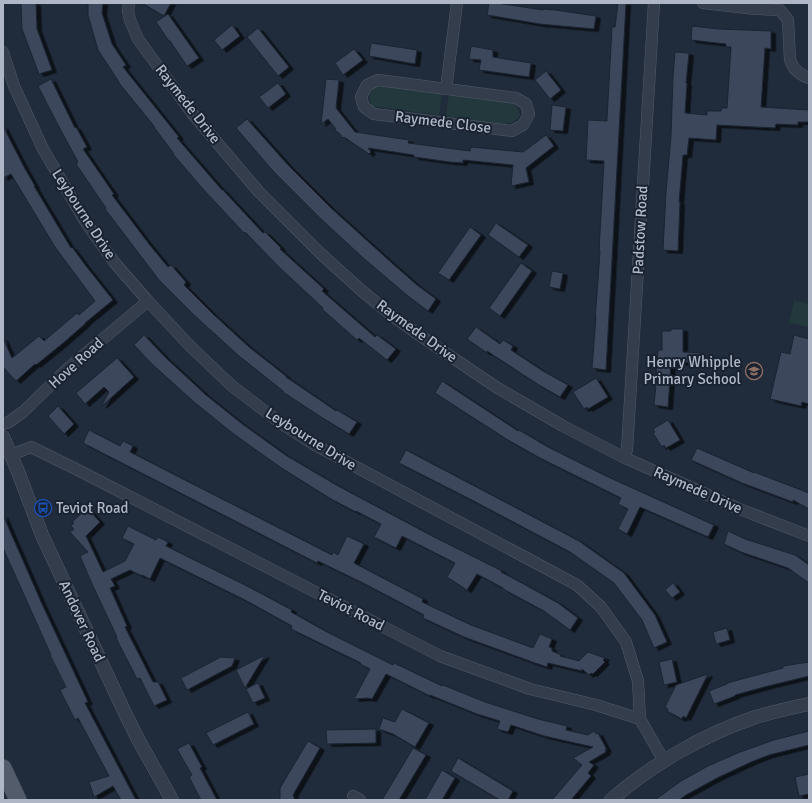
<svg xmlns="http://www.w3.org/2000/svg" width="812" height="803" font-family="Signika,sans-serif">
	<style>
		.green { fill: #22383c }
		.building { fill: #3c475b; stroke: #1b2432; filter: url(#shadow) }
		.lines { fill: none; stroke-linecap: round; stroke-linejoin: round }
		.minor-casing { stroke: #525a69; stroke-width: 12 }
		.tertiary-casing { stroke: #525a69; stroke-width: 14 }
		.primary-casing { stroke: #3d4654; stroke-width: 18 }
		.minor { stroke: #343d4b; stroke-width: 11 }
		.tertiary { stroke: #343d4b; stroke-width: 13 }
		.primary { stroke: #525c6b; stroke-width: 17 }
		.labels { text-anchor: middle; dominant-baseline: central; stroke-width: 4; stroke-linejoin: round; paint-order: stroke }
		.street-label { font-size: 15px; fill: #afb7c7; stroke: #192230 }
		.poi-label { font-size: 15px; fill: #afb7c7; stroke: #192230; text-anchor: end }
	</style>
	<defs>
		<filter id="shadow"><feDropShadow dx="4.5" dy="2.5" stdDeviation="0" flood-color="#0009"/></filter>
	</defs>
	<rect width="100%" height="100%" fill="#202b3b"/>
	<g class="green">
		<polygon points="379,86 389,86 442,94 439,115 371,106 369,95 373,87"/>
		<polygon points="449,94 513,103 518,109 520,116 513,122 501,125 446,116"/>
		<polygon points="794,300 809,304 809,327 789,323"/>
	</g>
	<g class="building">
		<polygon points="21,3 36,3 37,29 52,70 39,74 22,29"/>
		<polygon points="88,3 103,3 102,13 112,44 126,65 123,67 179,137 177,138 222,190 222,189 263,233 265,232 281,248 280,249 324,289 322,291 375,337 377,335 396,349 387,360 359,338 357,340 322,309 323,308 279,267 245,232 244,233 203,189 173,154 174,154 154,127 154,126 119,83 119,82 98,50 88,15"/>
		<polygon points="142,3 171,3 164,16"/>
		<polygon points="489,3 497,3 543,10 543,9 555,10 596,16 594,29 540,24 487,15"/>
		<polygon points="618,3 626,3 606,370 592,368 596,317 595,320 598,280 600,251 599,251 604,161 586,160 588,120 607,121 607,119 612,27 615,27"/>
		<polygon points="168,14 199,58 187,66 170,41 169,41 156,22"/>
		<polygon points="232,25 240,36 222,50 214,40"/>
		<polygon points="692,26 719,29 771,31 771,49 765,48 761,107 809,110 809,122 798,122 798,125 776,124 775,128 717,125 716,140 689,138 687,155 683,155 679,202 680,202 678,251 663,250 666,192 671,136 673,77 675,52 689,53 686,83 687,83 685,113 707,115 707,111 721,111 722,108 727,108 731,47 726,47 726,44 691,40"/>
		<polygon points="258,28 289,67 278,76 247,37"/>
		<polygon points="371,43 417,50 415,64 369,56"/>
		<polygon points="471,46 493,50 493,57 531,63 529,77 479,70 481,60 469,59"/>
		<polygon points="354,49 363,60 343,75 335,63"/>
		<polygon points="546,71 561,90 550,99 535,80"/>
		<polygon points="51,79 75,128 76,127 87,147 83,149 114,194 112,195 149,244 168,267 171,265 186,282 184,285 213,314 249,347 286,376 286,377 336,411 337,410 357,422 349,434 321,417 283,392 283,391 239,356 194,315 159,280 105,209 106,208 76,164 78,162 57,123 38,86"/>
		<polygon points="326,79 339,80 336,108 355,132 409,140 408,143 470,151 471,147 523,152 546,135 554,146 526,168 529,182 511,186 513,165 463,160 463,163 450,162 414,157 414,155 368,148 371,152 369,154 344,137 343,138 339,133 333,129 336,129 328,119 321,124"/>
		<polygon points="278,83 286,94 268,108 259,97"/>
		<polygon points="552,105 566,107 563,131 550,130"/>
		<polygon points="247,119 288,165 331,208 393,264 417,285 436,299 428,311 408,296 361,256 321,219 273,171 236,128"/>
		<polygon points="3,126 24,167 35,186 34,186 71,248 72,247 86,266 113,300 85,323 86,323 62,344 36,365 35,364 16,381 3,367 3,338 12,358 39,336 44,341 77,313 79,315 95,301 55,247 11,174 3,178"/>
		<polygon points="496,223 528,245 519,257 488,235"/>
		<polygon points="470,227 481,235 449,280 438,273"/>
		<polygon points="521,263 532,271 500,316 489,308"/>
		<polygon points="552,271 563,273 560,289 549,287"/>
		<polygon points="476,327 500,344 503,340 513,346 511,350 543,371 568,385 560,397 539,385 487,351 487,353 467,339"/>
		<polygon points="671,329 683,329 683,352 701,353 700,363 675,362 675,363 671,363 668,407 654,405 657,374 656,374 658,350 662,350 662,331 671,331"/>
		<polygon points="144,335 166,358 206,395 241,423 287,456 338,486 434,537 502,571 501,572 520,582 558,603 578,618 570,630 544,611 503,589 503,588 477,574 467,590 447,577 455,563 402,536 396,548 374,537 381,524 356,511 356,512 331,499 280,467 235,435 194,402 152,364 134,345"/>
		<polygon points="794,335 809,339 809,404 802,402 801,406 770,399 781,352 790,354"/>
		<polygon points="117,358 134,377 102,406 102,405 109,392 104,387 85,404 76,393"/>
		<polygon points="596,378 608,397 588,409 587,407 584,409 573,392"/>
		<polygon points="442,381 518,431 519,430 548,447 606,476 714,525 708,537 640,507 627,534 618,529 628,509 618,504 621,498 540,458 508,440 455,406 435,393"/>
		<polygon points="58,406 74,424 64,434 48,416"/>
		<polygon points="668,420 680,440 666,448 664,445 662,447 653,433 655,432 653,429"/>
		<polygon points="89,430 120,446 123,441 133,446 130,452 332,555 333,552 338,555 347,536 364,544 354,563 423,599 422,602 471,625 533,648 540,634 552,639 549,647 552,648 552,651 561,655 560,656 579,661 588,652 605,658 603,660 605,662 593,674 591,673 589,675 582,669 582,671 548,663 547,667 535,663 464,637 423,618 424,615 367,585 318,561 317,563 83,443"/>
		<polygon points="697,448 754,473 754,472 809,493 809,509 793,500 793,502 742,483 691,460"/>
		<polygon points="406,450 579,541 624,573 655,615 667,642 654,648 642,620 614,583 570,552 468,498 399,463"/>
		<polygon points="85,510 87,512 89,510 100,522 86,536 103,572 125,561 134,544 122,538 128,526 156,540 158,537 168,542 166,546 245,585 292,610 291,612 327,632 393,665 394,663 442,686 443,685 485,702 538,719 567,726 566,730 588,735 594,731 596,734 598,733 607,750 605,749 606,752 589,762 594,765 588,773 591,776 571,800 552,800 582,765 573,758 593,747 544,736 511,725 508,732 497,729 500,721 477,714 430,695 430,696 386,674 372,699 368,698 354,699 370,669 360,664 361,663 291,629 292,626 245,600 160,558 150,579 142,575 142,576 130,570 111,579 115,586 110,588 127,626 125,627 153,682 158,682 167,700 154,706 140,678 137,679 116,638 117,637 92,584 80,556 88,552 70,532 74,529 71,526 74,523 72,522"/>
		<polygon points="3,515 42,604 88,702 85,703 136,800 121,800 113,786 94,797 89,782 109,776 78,718 75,720 60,690 66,687 50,655 51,655 3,548"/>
		<polygon points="728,531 745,539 795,555 809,565 809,583 788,568 741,552 724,544"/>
		<polygon points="673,583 680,592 672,598 665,590"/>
		<polygon points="727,628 730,640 716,644 713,632"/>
		<polygon points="265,655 245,688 236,670"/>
		<polygon points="221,657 235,658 232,666 187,690 181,678"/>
		<polygon points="672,659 677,682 664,685 659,662"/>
		<polygon points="809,662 809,676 768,686 735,695 735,696 714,704 709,691 727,684 727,683 783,668 783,666"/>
		<polygon points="708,674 686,718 683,716 682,719 667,711 668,709 665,707 676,685"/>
		<polygon points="258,683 265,698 253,703 246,689"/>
		<polygon points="402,709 429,723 415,747 393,734 379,729 383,718 395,722"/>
		<polygon points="248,712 254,724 213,745 206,733"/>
		<polygon points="376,729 376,743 327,744 326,730"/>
		<polygon points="809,731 809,745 769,755 751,762 717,778 686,795 679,800 655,800 681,781 708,766 740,752 774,740"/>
		<polygon points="308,741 320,748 293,795 295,800 280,800 280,788"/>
		<polygon points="189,743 202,767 200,768 217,800 201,800 189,777 192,775 177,749"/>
		<polygon points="413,748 426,755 399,800 382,800"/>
		<polygon points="458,758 513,791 508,800 500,800 451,771"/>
		<polygon points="442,770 455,778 442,800 425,800"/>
		<polygon points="809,774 809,794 799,796 795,777"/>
	</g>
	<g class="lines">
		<g class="minor-casing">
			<g id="minor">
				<polyline points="129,3 128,11 130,20 138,39 192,113 259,192 320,253 362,291 394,317 425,339 496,387 563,426 623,457 737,508 809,536"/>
				<polyline points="703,3 756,9 780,10"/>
				<path d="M 780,10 L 788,20 L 790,60 C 793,69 800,75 809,78"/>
				<polyline points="3,52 14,86 43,149 85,221 114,262 148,301 190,346 232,386 282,424 315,445 577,585 601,607 626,642 638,681 640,719 664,761"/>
				<polygon points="378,80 516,98 526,104 529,114 523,125 512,131 374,114 364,107 361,97 367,85"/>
				<polyline points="446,89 457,3"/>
				<polyline points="3,424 9,422 23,412 67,369 148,301"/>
				<polyline points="11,455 31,447 74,468 440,656 530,689 596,705 640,719"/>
				<polyline points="623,457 627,450 654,3"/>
				<polyline points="353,796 360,800"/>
			</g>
		</g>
		<g class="tertiary-casing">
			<g id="tertiary">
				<polyline points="3,437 17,469 42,535 124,711 139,741 172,800"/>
				<path d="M 611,800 C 651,765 703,735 753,718 C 771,712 790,708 809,704"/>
			</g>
		</g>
		<g class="primary-casing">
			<polyline id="primary" points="3,768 18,800"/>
		</g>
		<use href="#minor" class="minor"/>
		<use href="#tertiary" class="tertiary"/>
		<use href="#primary" class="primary"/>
	</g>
	<defs>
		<g id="school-ring" transform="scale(0.9)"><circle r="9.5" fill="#192230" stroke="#8d6e63" stroke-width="1.5"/><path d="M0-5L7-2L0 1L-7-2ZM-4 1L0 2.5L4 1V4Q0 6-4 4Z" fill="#8d6e63"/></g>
		<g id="bus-ring" transform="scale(0.9)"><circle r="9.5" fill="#192230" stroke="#1a4fb4" stroke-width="1.5"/><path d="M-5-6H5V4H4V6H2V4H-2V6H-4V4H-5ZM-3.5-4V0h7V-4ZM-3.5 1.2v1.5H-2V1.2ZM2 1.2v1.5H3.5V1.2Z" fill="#1a4fb4"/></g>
	</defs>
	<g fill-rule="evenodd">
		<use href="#school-ring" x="754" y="371"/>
		<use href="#bus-ring" x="43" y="508"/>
	</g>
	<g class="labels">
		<g class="street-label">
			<text transform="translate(188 104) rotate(52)">Raymede Drive</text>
			<text transform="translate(443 122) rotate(7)">Raymede Close</text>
			<text transform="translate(84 214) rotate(57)">Leybourne Drive</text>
			<text transform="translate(640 230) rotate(-87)">Padstow Road</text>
			<text transform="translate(417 331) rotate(36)">Raymede Drive</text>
			<text transform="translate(76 363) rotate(-42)">Hove Road</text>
			<text transform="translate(311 439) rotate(32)">Leybourne Drive</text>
			<text transform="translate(698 490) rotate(24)">Raymede Drive</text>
			<text transform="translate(351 610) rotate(27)">Teviot Road</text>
			<text transform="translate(82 621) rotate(65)">Andover Road</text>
		</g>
		<g class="poi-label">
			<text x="741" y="362">Henry Whipple<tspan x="741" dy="17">Primary School</tspan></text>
			<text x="56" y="508" text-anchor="start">Teviot Road</text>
		</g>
	</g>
	<rect width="812" height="803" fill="none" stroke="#afb7c7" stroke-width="8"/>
</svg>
